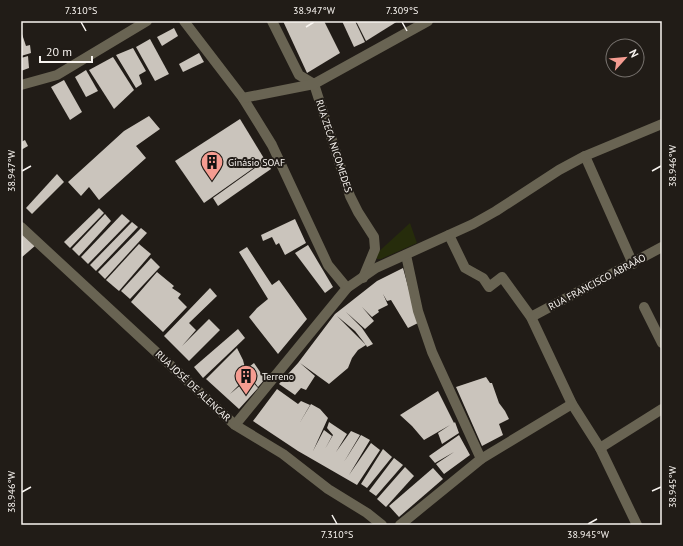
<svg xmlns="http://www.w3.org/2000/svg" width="683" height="546" font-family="'PT Sans',sans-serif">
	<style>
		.green { fill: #262c0b }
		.building { fill: #cac4bc; fill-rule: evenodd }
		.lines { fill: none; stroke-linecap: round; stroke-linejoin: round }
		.street { stroke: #696453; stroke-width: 10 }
		.ticks { fill: none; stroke: #f8f4f0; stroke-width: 1.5 }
		.labels { text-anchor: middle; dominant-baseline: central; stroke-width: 4; stroke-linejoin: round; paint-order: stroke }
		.street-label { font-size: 10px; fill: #f8f4f0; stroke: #211c17 }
		.poi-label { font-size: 10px; fill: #f8f4f0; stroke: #211c17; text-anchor: start }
		.neatline { fill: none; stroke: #f8f4f0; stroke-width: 1.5 }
		.ticks-label { font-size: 10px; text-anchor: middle; fill: #f8f4f0 }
	</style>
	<rect width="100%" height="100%" fill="#211c17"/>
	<polygon class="green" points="410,223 417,243 381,259 377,259 375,255"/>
	<g class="building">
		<polygon points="283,21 324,21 340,53 307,73"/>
		<polygon points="342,21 355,21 365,42 354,47"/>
		<polygon points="356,21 398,21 366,41"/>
		<polygon points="174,28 178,36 162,46 157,37"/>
		<polygon points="21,31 26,46 30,45 31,53 21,56"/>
		<polygon points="150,39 169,74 155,81 136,47"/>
		<polygon points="133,48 146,71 139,75 142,84 136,88 116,55"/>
		<polygon points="199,53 204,62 183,72 179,64"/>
		<polygon points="28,56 29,68 21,71 21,58"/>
		<polygon points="113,57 134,90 114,109 89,70"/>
		<polygon points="86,70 98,91 86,97 75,77"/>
		<polygon points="64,80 82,112 70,120 51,87"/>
		<polygon points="149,116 160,129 136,146 146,158 99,200 89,187 81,196 68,182 124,131"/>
		<polygon points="240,119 265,160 204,203 175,161"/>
		<polygon points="25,140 28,146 21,150 21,142"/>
		<polygon points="266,160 271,169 218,206 213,198"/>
		<polygon points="57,174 64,182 32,214 26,208"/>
		<polygon points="99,208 104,213 70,248 64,242"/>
		<polygon points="105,214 111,221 79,256 72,249"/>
		<polygon points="122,214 130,221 88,264 81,257"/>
		<polygon points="295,219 306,243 285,255 279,243 276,245 272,237 263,241 261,235"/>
		<polygon points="132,222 138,227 96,271 90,265"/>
		<polygon points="141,228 147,233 105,279 98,272"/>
		<polygon points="21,230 36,245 21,258"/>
		<polygon points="139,244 151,254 119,291 106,280"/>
		<polygon points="308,245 333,287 325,293 295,253"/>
		<polygon points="247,247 272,285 279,280 307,319 278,354 249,317 257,308 268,299 239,252"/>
		<polygon points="151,258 160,267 130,299 121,291"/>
		<path d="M 403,268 L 418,323 L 408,328 L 391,300 L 387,301 L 383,294 L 388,305 L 378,310 L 379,312 L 372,317 L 362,307 L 374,321 L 365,329 L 346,312 L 362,328 L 373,344 L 367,347 L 366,345 L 358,350 L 352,358 L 348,368 L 329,384 L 300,363 L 315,376 L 306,390 L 301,388 L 295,395 L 279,384 L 298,363 L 335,314 L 377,281 ZM 337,316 L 355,331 L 366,345 Z"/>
		<polygon points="157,272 174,286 172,288 181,294 178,298 187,307 163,332 131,302"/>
		<polygon points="210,288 217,296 189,323 196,330 182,346 209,319 220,330 189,361 164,336"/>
		<polygon points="238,329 245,338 203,378 194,367"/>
		<polygon points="237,348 243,360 245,368 242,371 247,377 230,394 249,378 258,388 239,409 206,379"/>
		<polygon points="254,363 265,379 258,387 245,370"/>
		<polygon points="486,377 490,383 492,383 499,403 505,411 509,419 499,424 503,435 482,446 456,387"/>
		<polygon points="277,389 298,404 301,401 310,405 299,424 311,404 320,409 328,418 313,451 324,430 332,436 325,449 333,435 327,428 329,422 347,434 336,452 351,431 360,435 344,462 361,435 370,440 349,475 371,443 380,450 357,485 298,451 253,421"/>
		<polygon points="438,391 454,423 455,422 459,433 442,444 438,433 450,425 424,440 412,426 400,415"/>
		<polygon points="459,435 470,455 444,474 436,464 454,452 435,463 429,456"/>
		<polygon points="383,449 392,457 367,488 361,484"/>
		<polygon points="394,458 403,465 376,496 369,491"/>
		<polygon points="405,467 414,476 386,507 377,499"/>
		<polygon points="433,468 443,479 399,517 389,506"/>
	</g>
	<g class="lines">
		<g class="street">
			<polyline points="184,21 243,98 272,145 328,265 347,288"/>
			<polyline points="272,21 299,75 314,84 350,196 358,212 374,237 375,249 363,278"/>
			<polyline points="21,85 57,75 147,21"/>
			<polyline points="243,98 314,84 428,21"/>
			<polyline points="585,156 633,264"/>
			<polyline points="21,227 235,425 283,454 328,489 367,513 382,525"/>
			<polyline points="449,235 465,268 483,278 489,287 502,277 531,317 572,404 600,448 637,525"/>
			<polyline points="406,255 418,311 432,352 481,459"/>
			<polyline points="644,307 662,343"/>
			<polyline points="531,317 662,247"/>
			<polyline points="235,425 347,288 376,268 473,224 496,211 559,170 585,156 662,124"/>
			<polyline points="600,448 662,409"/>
			<polyline points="400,525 481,459 572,404"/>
		</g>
	</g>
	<path class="ticks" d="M 81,22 L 86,31M 402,22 L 407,31M 306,27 L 314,22M 22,171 L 31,166M 652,171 L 661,166M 652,491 L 661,487M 22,492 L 31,487M 332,515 L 337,524M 588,524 L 597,519"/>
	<defs>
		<g id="building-pin" transform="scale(1.15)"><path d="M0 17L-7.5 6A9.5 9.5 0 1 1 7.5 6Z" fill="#f59c91" stroke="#211c17"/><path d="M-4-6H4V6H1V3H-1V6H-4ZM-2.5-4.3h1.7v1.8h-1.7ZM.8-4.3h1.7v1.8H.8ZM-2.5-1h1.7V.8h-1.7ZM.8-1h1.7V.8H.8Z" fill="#111"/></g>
	</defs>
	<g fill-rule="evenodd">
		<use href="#building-pin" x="212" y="162"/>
		<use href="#building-pin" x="246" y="376"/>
	</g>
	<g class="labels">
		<g class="street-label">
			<text transform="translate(334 146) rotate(72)">RUA ZECA NICOMEDES</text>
			<text transform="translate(597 282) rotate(-28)">RUA FRANCISCO ABRAÃO</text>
			<text transform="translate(193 386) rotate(43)">RUA JOSÉ DE ALENCAR</text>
		</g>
		<g class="poi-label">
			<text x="228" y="162">Ginásio SOAF</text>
			<text x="262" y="376">Terreno</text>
		</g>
	</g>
	<rect width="683" height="546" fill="none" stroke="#211c17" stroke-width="44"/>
	<g transform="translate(625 58) rotate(63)"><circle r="19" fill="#211c17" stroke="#77726e"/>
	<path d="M0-3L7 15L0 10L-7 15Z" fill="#f59c91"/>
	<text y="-6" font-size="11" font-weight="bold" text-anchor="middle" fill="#f8f4f0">N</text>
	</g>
	<path d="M40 56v6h52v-6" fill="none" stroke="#f8f4f0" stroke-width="2"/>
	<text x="46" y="56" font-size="12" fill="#f8f4f0" stroke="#211c17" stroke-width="3" paint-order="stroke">20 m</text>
	<rect x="22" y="22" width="639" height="502" class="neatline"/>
	<g class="ticks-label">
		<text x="81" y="14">7.310°S</text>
		<text x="314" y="14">38.947°W</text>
		<text x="402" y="14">7.309°S</text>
		<text transform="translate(672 166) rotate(-90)" y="4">38.946°W</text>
		<text transform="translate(11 171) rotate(-90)" y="4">38.947°W</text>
		<text transform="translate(672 487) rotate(-90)" y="4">38.945°W</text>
		<text transform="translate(11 492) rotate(-90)" y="4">38.946°W</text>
		<text x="337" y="538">7.310°S</text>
		<text x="588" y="538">38.945°W</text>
	</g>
</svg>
